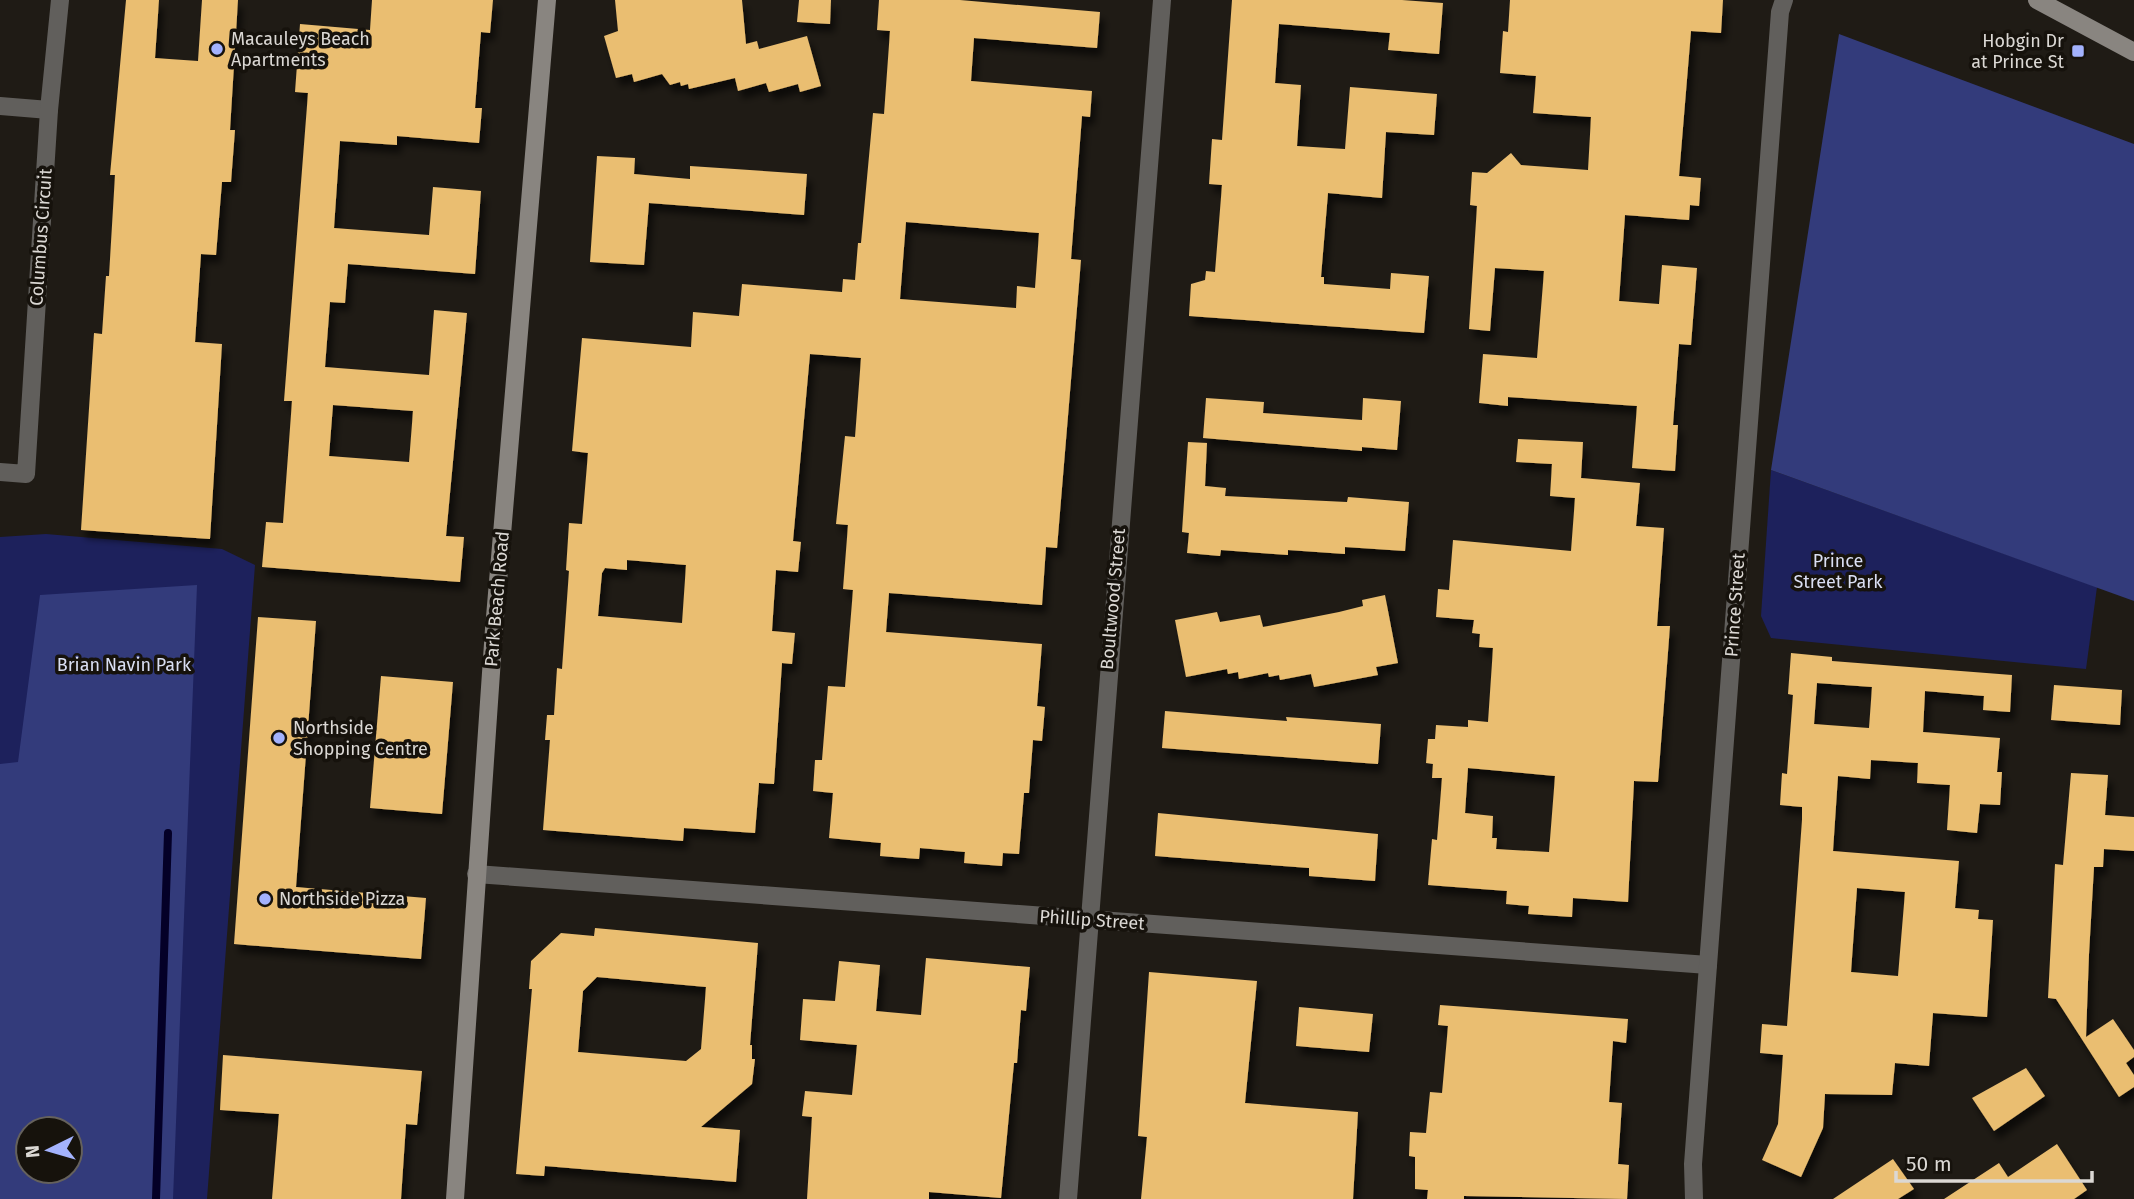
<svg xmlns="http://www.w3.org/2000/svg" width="2134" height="1199" font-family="'Fira Sans',sans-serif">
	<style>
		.green { fill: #1d215c; fill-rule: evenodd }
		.forest { fill: #333b7b; fill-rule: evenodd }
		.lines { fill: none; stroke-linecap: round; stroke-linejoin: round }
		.stream { stroke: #040027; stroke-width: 8 }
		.building { fill: #eabe71; fill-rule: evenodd; filter: url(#shadow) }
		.street { stroke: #615f5c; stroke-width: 18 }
		.secondary { stroke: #898580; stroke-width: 18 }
		.poi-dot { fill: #a3b2fd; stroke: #16120c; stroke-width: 2.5 }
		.labels { text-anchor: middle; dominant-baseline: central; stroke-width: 7; stroke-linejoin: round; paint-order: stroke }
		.poi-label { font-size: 18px; fill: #dbd8d4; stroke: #16120c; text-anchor: start }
		.street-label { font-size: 18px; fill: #dbd8d4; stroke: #16120c }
		.park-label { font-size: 18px; fill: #dadff3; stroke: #16120c }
	</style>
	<defs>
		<filter id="shadow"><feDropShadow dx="4.5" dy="8" stdDeviation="3.5" flood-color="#0009"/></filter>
	</defs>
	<rect width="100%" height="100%" fill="#1f1b15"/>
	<g class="green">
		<polygon points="1771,470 2097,587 2086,669 1771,638 1761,616"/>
		<path d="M 46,534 L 222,549 L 255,565 L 207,1199 L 0,1199 L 0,537 ZM 28,1129 L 70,1129 L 70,1171 L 28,1171 Z"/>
	</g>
	<g class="forest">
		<polygon points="1839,34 2134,144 2134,601 1771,470"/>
		<path d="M 197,585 L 173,1199 L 0,1199 L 0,764 L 18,762 L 40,595 ZM 70,1129 L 70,1171 L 28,1171 L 28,1129 Z"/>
	</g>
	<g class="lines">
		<polyline class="stream" points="156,1199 168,833"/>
	</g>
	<g class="building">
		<polygon points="126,0 159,0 155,58 198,61 202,0 238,0 230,130 235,130 231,182 222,182 216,255 201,254 195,342 222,344 210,539 81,530 94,333 102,334 106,276 109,276 115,175 110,175"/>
		<path d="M 372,0 L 493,0 L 490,33 L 481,32 L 475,108 L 482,108 L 479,143 L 397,136 L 397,145 L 340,141 L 334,228 L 429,235 L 433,187 L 481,191 L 475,274 L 348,264 L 345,303 L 330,302 L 325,367 L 429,375 L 434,310 L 467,313 L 446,536 L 464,537 L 460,582 L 262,567 L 266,522 L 283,523 L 292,401 L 284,401 L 308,93 L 295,92 L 300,24 L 370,30 ZM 333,405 L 413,411 L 409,462 L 329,456 Z"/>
		<polygon points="615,0 742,0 746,44 757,41 759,49 807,36 821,86 800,92 798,84 769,92 766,83 738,91 735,78 689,89 688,84 681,86 680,82 670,85 662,74 634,82 632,74 616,78 604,36 618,31"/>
		<polygon points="799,0 831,0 830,24 797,22"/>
		<path d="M 879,0 L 960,0 L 1100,12 L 1097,48 L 974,38 L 971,81 L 1092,91 L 1090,117 L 1082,116 L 1071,259 L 1081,260 L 1057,548 L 1046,547 L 1042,605 L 889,593 L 886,632 L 1042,644 L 1037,706 L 1045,707 L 1042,741 L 1033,740 L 1029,793 L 1024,793 L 1019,854 L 1003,853 L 1002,866 L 964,863 L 965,852 L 920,848 L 919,859 L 880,856 L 881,843 L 829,838 L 833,793 L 813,791 L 815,760 L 822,760 L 828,686 L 845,687 L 853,590 L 843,589 L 848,525 L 836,524 L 845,436 L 855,437 L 861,358 L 810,354 L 793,541 L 801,542 L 798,572 L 776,570 L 772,631 L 795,633 L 792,664 L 782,663 L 774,784 L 759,783 L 755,833 L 684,828 L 683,841 L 543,830 L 550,740 L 545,740 L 547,715 L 554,715 L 557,668 L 562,669 L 569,571 L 566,570 L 569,523 L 582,524 L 588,453 L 572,451 L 582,338 L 691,347 L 693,312 L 739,316 L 742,284 L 842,292 L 843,279 L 855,280 L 858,243 L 861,243 L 873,113 L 884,114 L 890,31 L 877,30 ZM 906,222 L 1039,233 L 1035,288 L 1017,286 L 1016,308 L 900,299 ZM 627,560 L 686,565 L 682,623 L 598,616 L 602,573 L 605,568 L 627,570 Z"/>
		<polygon points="1232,0 1402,0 1443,3 1439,54 1388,50 1390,33 1279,24 1275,83 1301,85 1297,146 1345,149 1350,87 1437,94 1434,135 1386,132 1382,198 1328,193 1321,277 1324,277 1324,284 1390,289 1391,273 1429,276 1424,333 1189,316 1191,284 1205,280 1206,271 1215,272 1222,185 1209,184 1212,139 1222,140"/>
		<polygon points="1510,0 1723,0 1721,33 1691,31 1679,176 1701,178 1699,206 1690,205 1689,220 1625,215 1619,301 1659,304 1662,265 1697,268 1691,345 1679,344 1673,425 1678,425 1675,471 1632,468 1637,406 1508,397 1508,406 1479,403 1483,354 1537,358 1544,271 1495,268 1490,331 1469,329 1477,206 1470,205 1472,172 1487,173 1511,153 1521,165 1588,170 1591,117 1533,113 1536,76 1500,73 1503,31 1508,32"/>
		<polygon points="597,156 635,158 634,174 690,179 690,166 807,174 804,215 649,203 644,265 590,262"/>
		<polygon points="1206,398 1264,402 1263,413 1362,420 1363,398 1401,401 1397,450 1362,447 1362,451 1203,438"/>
		<path d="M 1518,439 L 1583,442 L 1581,478 L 1640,483 L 1636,526 L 1664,528 L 1657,626 L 1670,626 L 1658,782 L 1634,781 L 1628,902 L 1573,898 L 1572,917 L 1528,914 L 1529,906 L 1506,904 L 1507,891 L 1428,885 L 1432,839 L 1437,840 L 1442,778 L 1432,778 L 1433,764 L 1426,763 L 1428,739 L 1435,739 L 1436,725 L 1468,727 L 1468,720 L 1488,722 L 1493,648 L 1479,647 L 1480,634 L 1472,633 L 1474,620 L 1436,617 L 1438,589 L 1449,590 L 1453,540 L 1571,551 L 1575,498 L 1550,496 L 1552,464 L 1516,462 ZM 1468,768 L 1555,776 L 1549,852 L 1496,849 L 1497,838 L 1492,838 L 1493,816 L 1465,813 Z"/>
		<polygon points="1188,442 1207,443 1205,486 1226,488 1225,496 1347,502 1348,497 1409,502 1405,551 1345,547 1345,554 1288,550 1288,555 1221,550 1220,556 1187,553 1189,533 1182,532"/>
		<polygon points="1385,595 1398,663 1376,667 1378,675 1314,687 1311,674 1280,680 1279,675 1269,677 1268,673 1239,679 1238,672 1228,674 1227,669 1186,677 1175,620 1217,612 1220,622 1260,615 1263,627 1339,612 1363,606 1362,600"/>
		<polygon points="258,617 316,621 296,887 426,898 421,959 234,944"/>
		<path d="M 1791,653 L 1832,657 L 1832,661 L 2012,675 L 2010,712 L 1983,710 L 1984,696 L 1925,691 L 1923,732 L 2000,738 L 1997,772 L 2002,772 L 2000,805 L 1980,804 L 1977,833 L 1947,830 L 1950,785 L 1917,783 L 1918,763 L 1871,760 L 1870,779 L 1838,776 L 1833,851 L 1959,861 L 1955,908 L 1979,910 L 1978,919 L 1993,920 L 1987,1017 L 1933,1013 L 1929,1066 L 1895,1063 L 1892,1095 L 1825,1094 L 1823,1128 L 1801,1177 L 1762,1160 L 1778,1124 L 1783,1055 L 1760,1053 L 1762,1024 L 1787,1026 L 1802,820 L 1802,807 L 1780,805 L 1782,773 L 1787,774 L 1793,695 L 1788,694 ZM 1817,683 L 1872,687 L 1869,728 L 1814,724 ZM 1857,888 L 1905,892 L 1898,976 L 1851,972 Z"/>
		<polygon points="381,676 453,682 442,814 370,808"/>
		<polygon points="2054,685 2122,690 2120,725 2051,720"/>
		<polygon points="1165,711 1287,721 1286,717 1381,724 1378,764 1162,748"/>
		<polygon points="2071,773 2108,775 2105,815 2134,817 2134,851 2104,849 2103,867 2094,867 2089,954 2086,1037 2113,1019 2134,1050 2134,1057 2126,1063 2134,1075 2134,1087 2119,1097 2056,999 2048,998 2055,864 2063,865"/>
		<polygon points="1158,813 1378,834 1375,881 1309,876 1309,868 1155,856"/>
		<path d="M 595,928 L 758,943 L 750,1045 L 752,1045 L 752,1059 L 755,1059 L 752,1084 L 701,1127 L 740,1130 L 736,1182 L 545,1166 L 544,1176 L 516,1174 L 532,989 L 529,989 L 531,961 L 561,933 L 594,936 ZM 597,977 L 706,987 L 701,1049 L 686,1061 L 578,1052 L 583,991 Z"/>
		<polygon points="926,958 1030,967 1026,1011 1021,1010 1017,1063 1014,1063 1001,1198 929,1192 929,1199 807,1199 812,1117 802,1116 805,1091 852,1095 857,1045 800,1040 803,999 835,1001 839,961 880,965 876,1011 921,1015"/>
		<polygon points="1149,972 1257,981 1245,1103 1358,1112 1353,1199 1141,1199 1147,1137 1138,1136"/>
		<polygon points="1440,1005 1628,1019 1626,1043 1613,1041 1609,1102 1622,1103 1618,1164 1629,1165 1627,1199 1464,1196 1464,1199 1427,1199 1428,1190 1415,1189 1415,1157 1409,1156 1410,1132 1426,1133 1430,1092 1442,1093 1448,1026 1438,1025"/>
		<polygon points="1299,1007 1373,1014 1369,1052 1296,1046"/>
		<polygon points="223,1055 422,1071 417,1125 406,1124 401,1199 272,1199 279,1114 220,1110"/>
		<polygon points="2026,1068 2045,1096 1994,1131 1972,1098"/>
		<polygon points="2057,1144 2087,1190 2074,1199 1944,1199 1999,1163 2008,1177"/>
		<polygon points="1893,1159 1914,1189 1898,1199 1833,1199"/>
	</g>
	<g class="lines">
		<g class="street">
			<polyline points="0,106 49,110"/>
			<polyline points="0,472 26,474 49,110 60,0"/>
			<polyline points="476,874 1708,965"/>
			<polyline points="1068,1199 1162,0"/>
			<polyline points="1694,1199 1693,1164 1780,12 1784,0"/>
		</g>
		<g class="secondary">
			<polyline points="2037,0 2134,52"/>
			<polyline points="455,1199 494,629 547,0"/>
		</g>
	</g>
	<g class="poi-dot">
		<circle cx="217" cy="49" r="7"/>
		<rect x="2071" y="44" width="14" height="14" rx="3.5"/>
		<circle cx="279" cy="738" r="7"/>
		<circle cx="265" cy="899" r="7"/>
	</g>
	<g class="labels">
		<g class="poi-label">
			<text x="231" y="39">Macauleys Beach<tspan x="231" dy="21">Apartments</tspan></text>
			<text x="2064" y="41" text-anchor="end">Hobgin Dr<tspan x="2064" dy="21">at Prince St</tspan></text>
			<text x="293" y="728">Northside<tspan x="293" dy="21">Shopping Centre</tspan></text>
			<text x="279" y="899">Northside Pizza</text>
		</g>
		<g class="street-label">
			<text transform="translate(41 237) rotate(-86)">Columbus Circuit</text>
			<text transform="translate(497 599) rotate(-85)">Park Beach Road</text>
			<text transform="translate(1113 599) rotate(-85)">Boultwood Street</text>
			<text transform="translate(1735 605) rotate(-86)">Prince Street</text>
			<text transform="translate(1092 920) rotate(4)">Phillip Street</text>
		</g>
		<g class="park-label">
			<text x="1838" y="561">Prince<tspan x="1838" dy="21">Street Park</tspan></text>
			<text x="124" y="665">Brian Navin Park</text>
		</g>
	</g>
	<g transform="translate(49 1150) rotate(265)"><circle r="33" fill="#16120c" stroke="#65615c" stroke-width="2"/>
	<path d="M0-5L12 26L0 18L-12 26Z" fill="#a3b2fd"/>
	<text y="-10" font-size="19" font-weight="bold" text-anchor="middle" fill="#dbd8d4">N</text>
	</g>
	<path d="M1896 1171v10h196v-10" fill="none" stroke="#dbd8d4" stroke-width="3.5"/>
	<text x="1906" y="1171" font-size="21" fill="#dbd8d4" stroke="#16120c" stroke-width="5" paint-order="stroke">50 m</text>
</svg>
